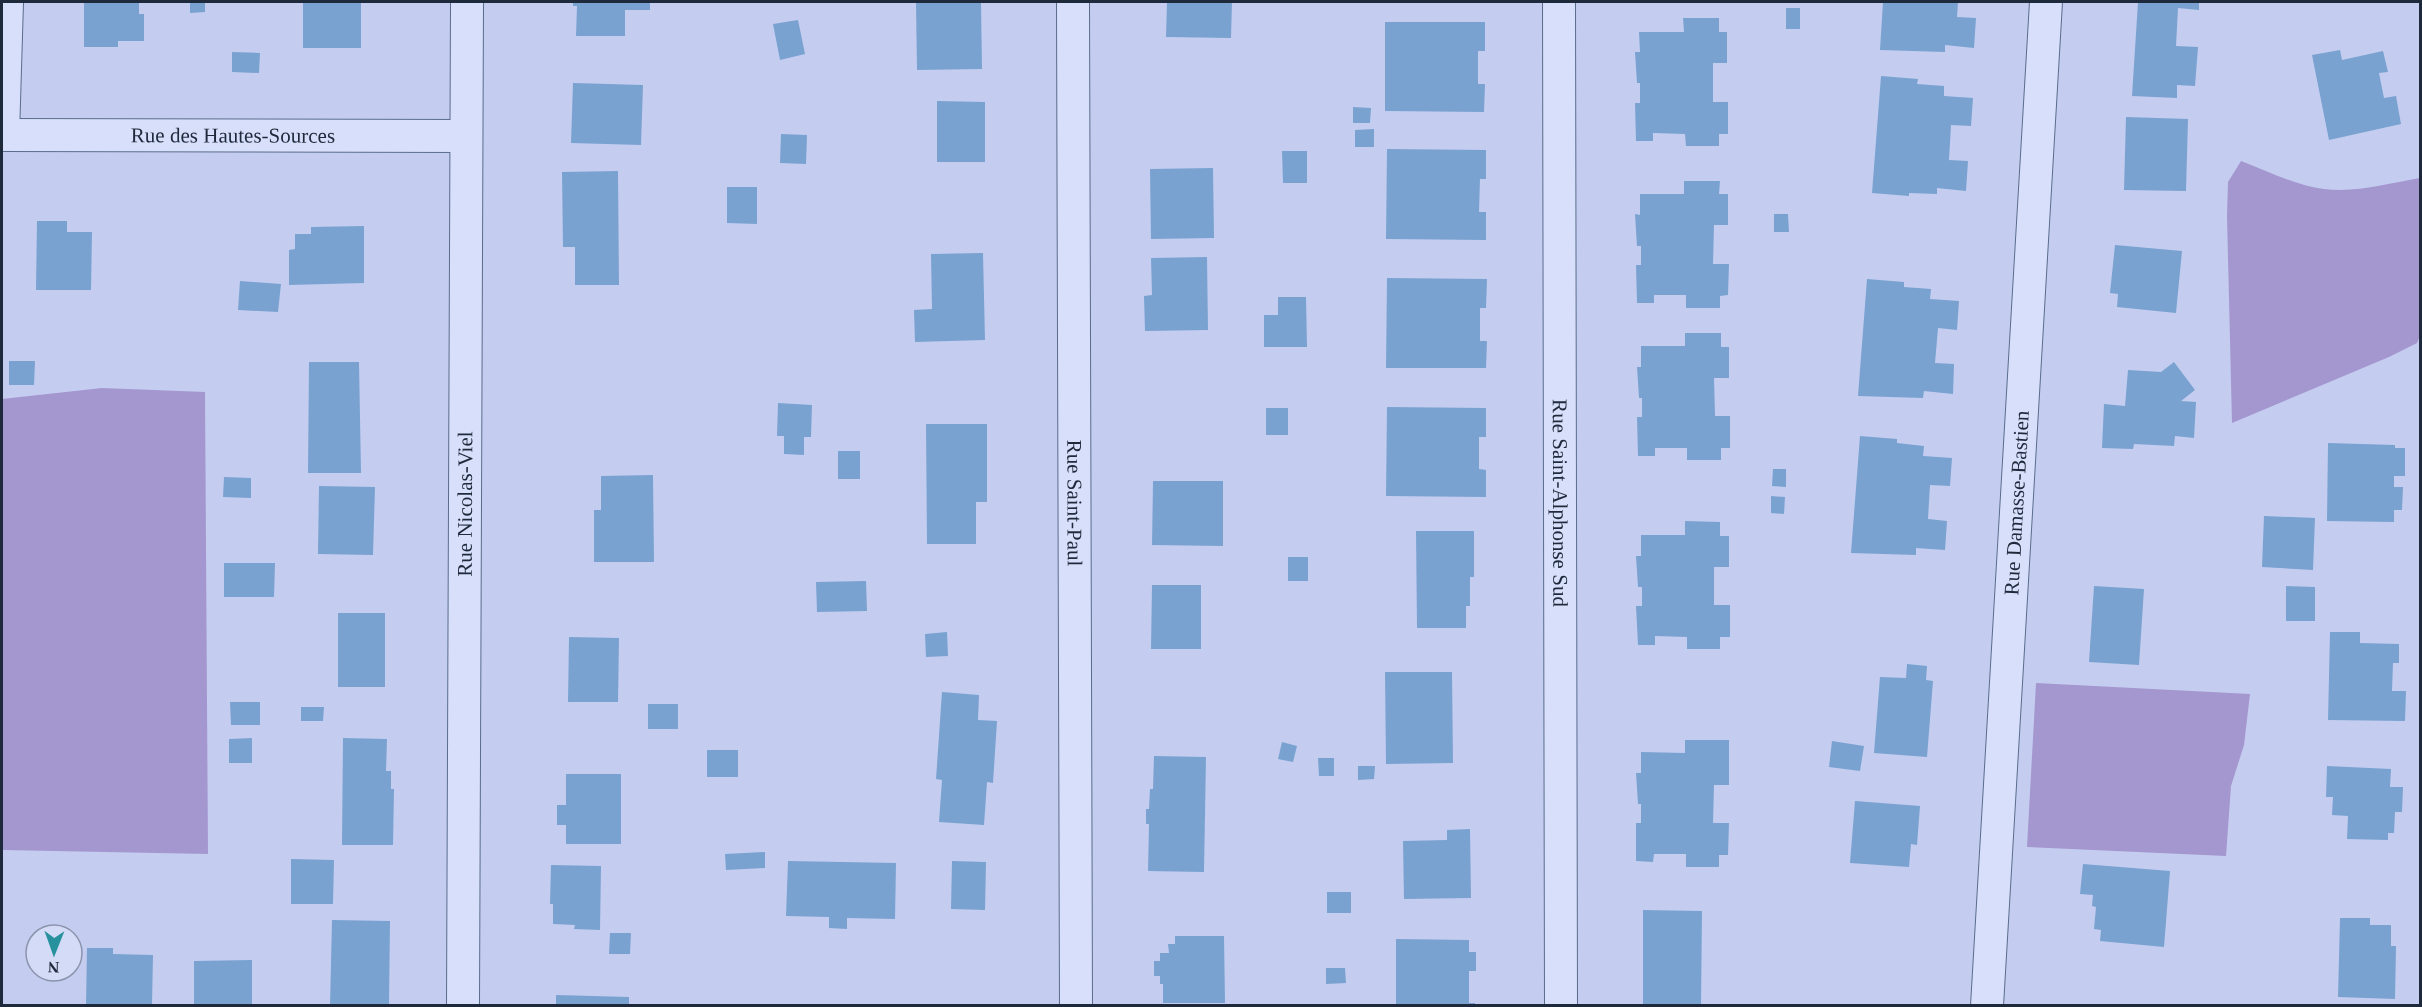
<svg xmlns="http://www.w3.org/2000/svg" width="2422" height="1007" font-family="'Times New Roman',serif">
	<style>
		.green { fill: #a497cf }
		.building { fill: #79a2d0 }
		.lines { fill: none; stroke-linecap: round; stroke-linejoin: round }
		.street-casing { stroke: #5a6c8c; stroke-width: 34 }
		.street { stroke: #d8dffa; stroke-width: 32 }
		.labels { text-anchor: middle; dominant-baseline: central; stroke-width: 4.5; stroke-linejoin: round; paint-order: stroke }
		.street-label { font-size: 21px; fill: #1e2a3b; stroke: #d4dbf7 }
	</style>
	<rect width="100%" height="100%" fill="#c4cdf0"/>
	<g class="green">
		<path d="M 2241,161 C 2267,171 2297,186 2324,189 C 2356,193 2390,183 2420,178 L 2420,336 L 2417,343 L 2389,357 L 2232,423 L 2227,216 L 2228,182 Z"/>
		<polygon points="102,388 205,392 208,854 2,850 2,399"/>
		<polygon points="2036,683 2250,694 2244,745 2231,786 2226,856 2027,847"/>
	</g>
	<g class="building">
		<polygon points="84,2 139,2 139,14 144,14 144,41 118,41 118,47 84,47"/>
		<polygon points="190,2 205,2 205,12 190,13"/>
		<rect x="303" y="2" width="58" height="46"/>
		<polygon points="573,2 650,2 650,10 625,10 625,36 576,36 577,6 573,6"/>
		<polygon points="981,2 982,69 917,70 916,3"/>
		<polygon points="1167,2 1232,2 1231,38 1166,37"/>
		<polygon points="1883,2 1958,2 1957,17 1976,18 1974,48 1945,45 1945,52 1880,50"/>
		<polygon points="2138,2 2199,2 2199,10 2178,8 2176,46 2198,47 2195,86 2177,85 2177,98 2132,96"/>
		<rect x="1786" y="8" width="14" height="21"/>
		<polygon points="1683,18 1719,18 1719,32 1727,32 1727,63 1713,63 1713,102 1728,102 1728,134 1719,134 1719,146 1686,146 1685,134 1653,133 1653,141 1636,141 1635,103 1640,103 1640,83 1637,83 1635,52 1640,52 1639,32 1684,32"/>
		<polygon points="798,20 805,54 780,60 773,24"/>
		<polygon points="1385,22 1485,22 1485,51 1478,51 1478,84 1485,84 1484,112 1385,111"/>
		<polygon points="2340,50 2342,60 2383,51 2388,72 2379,73 2384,98 2396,96 2401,124 2329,140 2312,55"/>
		<polygon points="232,52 260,53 259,73 232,72"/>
		<polygon points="1881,76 1918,79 1917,84 1944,86 1944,96 1973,98 1971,126 1951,125 1949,160 1968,161 1966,191 1937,188 1937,194 1909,193 1909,196 1872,193"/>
		<polygon points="573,83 643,85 641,145 571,143"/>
		<polygon points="937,101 985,102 985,162 937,162"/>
		<polygon points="1353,107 1371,108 1370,123 1353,123"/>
		<polygon points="2126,117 2188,119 2186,191 2124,190"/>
		<polygon points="1374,129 1374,147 1355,147 1355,130"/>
		<polygon points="781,134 807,135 806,164 780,163"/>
		<polygon points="1387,149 1486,150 1486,179 1480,179 1479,212 1486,212 1486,240 1386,239"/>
		<polygon points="1282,151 1307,151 1307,183 1283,183"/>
		<polygon points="1213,168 1214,238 1151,239 1150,169"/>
		<polygon points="618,171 619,285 575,285 575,247 563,247 562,172"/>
		<polygon points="1684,181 1720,181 1719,194 1728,194 1728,225 1714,225 1713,264 1729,264 1728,295 1720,296 1720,308 1686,308 1686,295 1654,295 1654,303 1637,303 1636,265 1641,265 1641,246 1637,246 1635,214 1640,215 1640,194 1684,194"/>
		<polygon points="727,187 757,187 757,224 727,223"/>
		<polygon points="1774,214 1788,214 1789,232 1774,232"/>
		<polygon points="37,221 67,221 67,232 92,232 91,290 36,290"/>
		<polygon points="364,226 364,283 289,285 289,250 295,249 295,234 311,234 311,227"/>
		<polygon points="2115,245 2182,251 2176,313 2117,307 2118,294 2110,293"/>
		<polygon points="983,253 985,340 915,342 914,310 932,309 931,254"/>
		<polygon points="1207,257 1208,330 1145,331 1144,296 1152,295 1151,258"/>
		<polygon points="1387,278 1487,279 1486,308 1480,308 1480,341 1487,341 1486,368 1386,368"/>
		<polygon points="1867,279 1904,282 1904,287 1931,289 1930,299 1959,301 1957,330 1938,328 1935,363 1954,364 1953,394 1924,391 1923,398 1858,396"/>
		<polygon points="240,281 281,284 278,312 238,310"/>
		<polygon points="1278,297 1306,297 1307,347 1264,347 1264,315 1278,315"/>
		<polygon points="1685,333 1721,333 1721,347 1729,347 1729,378 1714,378 1715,416 1730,416 1730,448 1721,448 1721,460 1687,460 1687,448 1655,448 1655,456 1638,456 1637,417 1642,417 1642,398 1639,398 1637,367 1641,367 1641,346 1685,346"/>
		<polygon points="9,361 35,361 34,385 9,385"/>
		<polygon points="309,362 359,362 361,473 308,473"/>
		<polygon points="2174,362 2195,390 2181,401 2196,402 2194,438 2175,436 2174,446 2134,444 2133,449 2102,448 2104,404 2125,406 2128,370 2161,372"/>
		<polygon points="778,403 812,405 811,437 804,437 804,455 784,454 784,436 777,436"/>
		<polygon points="1387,407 1486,408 1486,437 1479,437 1479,469 1486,470 1486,497 1386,496"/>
		<rect x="1266" y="408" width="22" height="27"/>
		<polygon points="926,424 987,424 987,502 976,502 976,544 927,544"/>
		<polygon points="1860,436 1897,439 1897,443 1924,446 1923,456 1952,458 1950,486 1930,485 1928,519 1947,521 1945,550 1916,548 1916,555 1851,553"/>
		<polygon points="2328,443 2395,445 2395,448 2405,448 2405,476 2394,476 2394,487 2403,487 2402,510 2394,510 2394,522 2327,521"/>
		<rect x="838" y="451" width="22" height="28"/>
		<polygon points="1773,469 1786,469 1786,487 1772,486"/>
		<polygon points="653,475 654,562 594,562 594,510 601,510 601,476"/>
		<polygon points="224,477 251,478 251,498 223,497"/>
		<polygon points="1153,481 1223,481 1223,546 1152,545"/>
		<polygon points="319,486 375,487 373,555 318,554"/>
		<polygon points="1771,496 1785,497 1784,514 1771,513"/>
		<polygon points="2264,516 2315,518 2313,570 2262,567"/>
		<polygon points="1685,521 1720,522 1720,536 1729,536 1729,567 1714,567 1714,605 1730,605 1730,637 1720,637 1720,649 1687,649 1687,637 1655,636 1655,645 1638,645 1636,606 1642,606 1642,587 1638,587 1636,556 1641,556 1641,535 1685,535"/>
		<polygon points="1416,531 1474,531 1474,577 1470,577 1470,606 1466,606 1466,628 1417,628"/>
		<rect x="1288" y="557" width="20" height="24"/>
		<polygon points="224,563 275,563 274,597 224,597"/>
		<polygon points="866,581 867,611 817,612 816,582"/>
		<polygon points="1152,585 1201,585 1201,649 1151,649"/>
		<polygon points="2094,586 2144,589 2139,665 2089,662"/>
		<polygon points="2286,586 2315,587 2315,621 2286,621"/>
		<rect x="338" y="613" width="47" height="74"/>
		<polygon points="947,632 948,656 926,657 925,634"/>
		<polygon points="2330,632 2360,632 2360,643 2399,644 2399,663 2393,663 2392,691 2406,691 2405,721 2328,720"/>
		<polygon points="569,637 619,638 618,702 568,702"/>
		<polygon points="1907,664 1927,666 1926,680 1933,681 1927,757 1874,753 1880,677 1906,678"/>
		<polygon points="1385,672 1452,672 1453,763 1386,764"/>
		<polygon points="942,692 979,695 978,720 997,721 993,783 987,782 984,825 939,822 942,780 936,779"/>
		<polygon points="230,702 260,702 260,725 231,725"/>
		<rect x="648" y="704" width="30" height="25"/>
		<polygon points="301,707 324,707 323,721 301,721"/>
		<polygon points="252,738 252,763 229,763 229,739"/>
		<polygon points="343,738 387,739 386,771 391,771 391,789 394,789 393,845 342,845"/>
		<polygon points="1685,740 1729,740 1729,785 1714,785 1713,823 1729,823 1728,855 1719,855 1719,867 1686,867 1686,854 1654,854 1653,862 1636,861 1636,823 1641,823 1641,804 1638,804 1636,773 1641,773 1641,752 1685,753"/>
		<polygon points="1832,741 1864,746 1860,771 1829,767"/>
		<polygon points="1282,742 1297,746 1293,762 1278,759"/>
		<rect x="707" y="750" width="31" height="27"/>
		<polygon points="1154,756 1206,757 1204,872 1148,871 1149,824 1146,824 1146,809 1149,809 1150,789 1153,789"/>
		<polygon points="1318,758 1334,758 1334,776 1319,776"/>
		<polygon points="1358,766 1375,766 1374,779 1358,780"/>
		<polygon points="2327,766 2391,769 2390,787 2403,787 2402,812 2395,812 2394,833 2388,833 2388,840 2347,839 2348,816 2332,815 2333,797 2326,797"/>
		<polygon points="566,774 621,774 621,844 566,844 566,825 557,825 557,805 566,805"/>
		<polygon points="1855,801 1920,806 1917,845 1911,844 1909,867 1850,863"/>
		<polygon points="1470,829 1471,898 1404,899 1403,841 1447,840 1447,830"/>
		<polygon points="765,852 765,868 726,870 725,854"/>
		<polygon points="291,859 334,860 333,904 291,904"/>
		<polygon points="788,861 896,863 895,919 847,918 847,929 829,928 829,917 786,916"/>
		<polygon points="952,861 986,862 985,910 951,909"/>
		<polygon points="2083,864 2170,871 2164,947 2100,941 2101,930 2094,929 2096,907 2092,906 2093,895 2080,894"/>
		<polygon points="551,865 601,866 600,930 574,929 575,925 553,924 553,904 550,904"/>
		<rect x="1327" y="892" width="24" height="21"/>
		<polygon points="1643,910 1702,911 1701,1006 1643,1006"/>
		<polygon points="2340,918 2370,918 2370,925 2391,925 2391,946 2396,946 2395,999 2338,997"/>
		<polygon points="332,920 390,921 389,1006 330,1006"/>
		<polygon points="610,933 631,933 630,954 609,954"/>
		<polygon points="1175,936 1224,936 1225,1003 1163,1003 1163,984 1160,984 1160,976 1154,976 1154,961 1160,961 1160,953 1169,953 1168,944 1175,944"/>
		<polygon points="1396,939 1469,940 1469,952 1476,952 1476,971 1469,971 1469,1003 1475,1003 1475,1006 1396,1006"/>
		<polygon points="87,948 113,948 113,954 153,955 152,1005 86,1006"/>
		<polygon points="252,960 252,1006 194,1006 194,961"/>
		<polygon points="1326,968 1345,968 1346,983 1326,984"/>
		<polygon points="556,995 629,997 629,1006 556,1006"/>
	</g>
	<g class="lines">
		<g class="street-casing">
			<g id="street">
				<path id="s1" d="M 1073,2 L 1076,1006"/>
				<path id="s2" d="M 1559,2 L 1561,1006"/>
				<path id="s3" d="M 2,135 L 464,136"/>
				<polyline points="3,135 7,2"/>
				<path id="s4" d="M 463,1006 L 467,2"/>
				<path id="s5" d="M 1987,1006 L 2046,2"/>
			</g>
		</g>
		<use href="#street" class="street"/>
	</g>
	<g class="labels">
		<g class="street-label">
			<text stroke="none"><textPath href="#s3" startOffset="231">Rue des Hautes-Sources</textPath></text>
			<text stroke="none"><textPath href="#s4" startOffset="502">Rue Nicolas-Viel</textPath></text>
			<text stroke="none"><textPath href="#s2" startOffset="501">Rue Saint-Alphonse Sud</textPath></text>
			<text stroke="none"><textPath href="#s5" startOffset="504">Rue Damasse-Bastien</textPath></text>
			<text stroke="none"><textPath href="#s1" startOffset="501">Rue Saint-Paul</textPath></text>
		</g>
	</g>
	<rect width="2422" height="1007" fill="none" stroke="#1e2a3b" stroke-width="6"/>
	<g transform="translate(54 953) rotate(181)"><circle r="28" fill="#d4dbf7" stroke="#8b94ac" stroke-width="1.5"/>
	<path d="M0-4.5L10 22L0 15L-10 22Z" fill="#27919d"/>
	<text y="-9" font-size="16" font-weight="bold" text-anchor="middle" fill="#1e2a3b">N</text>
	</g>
</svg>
